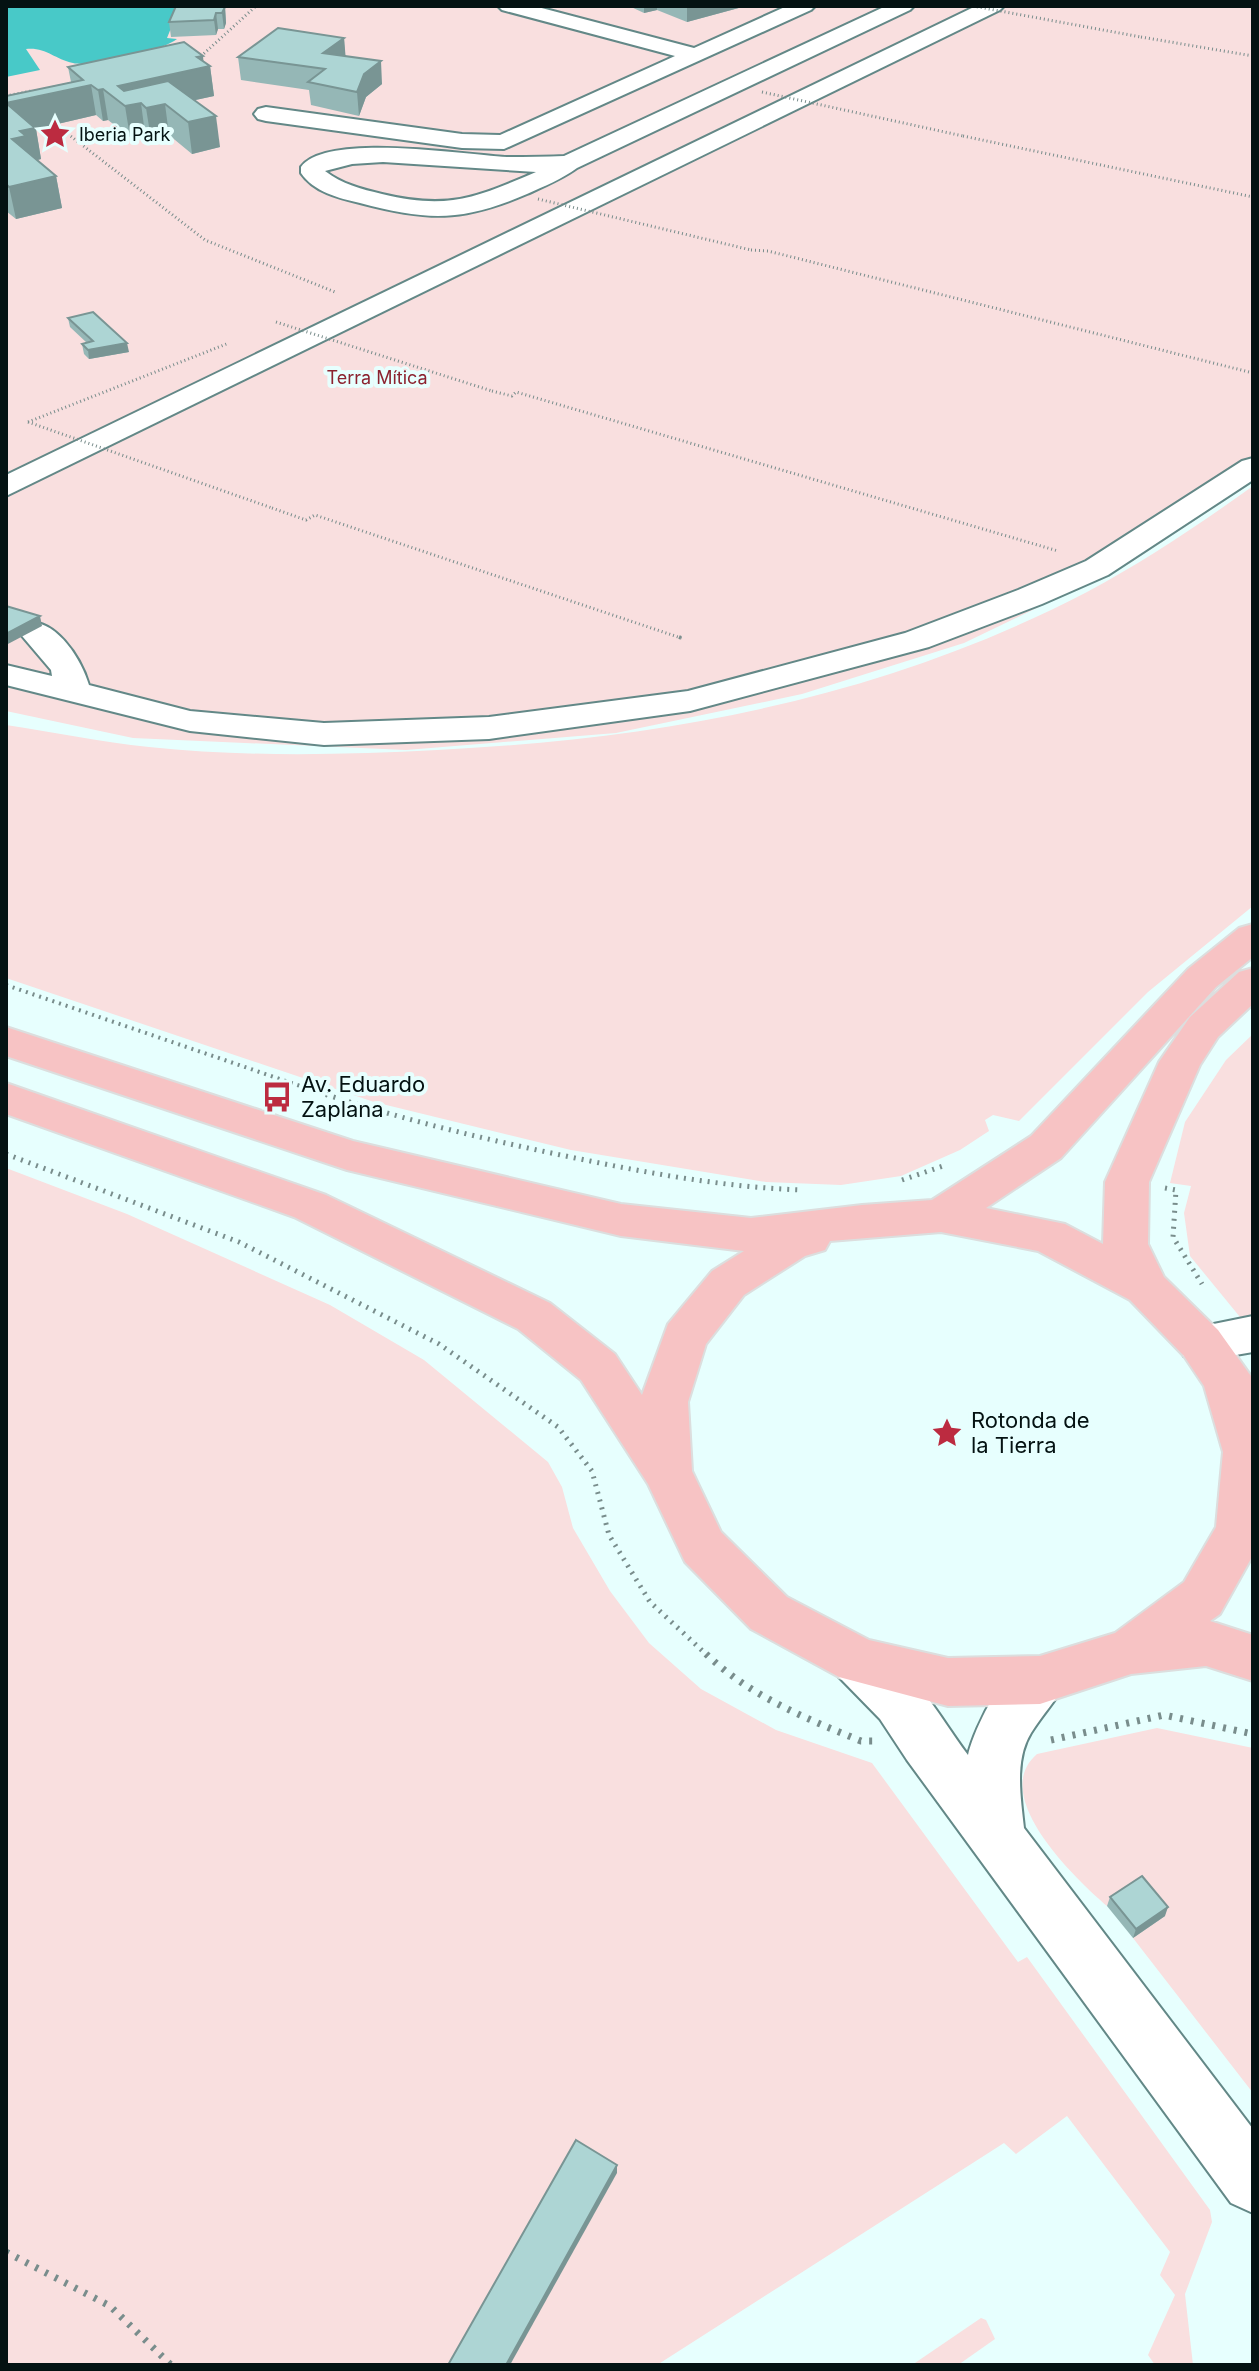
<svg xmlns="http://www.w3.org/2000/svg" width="1259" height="2371" font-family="Inter,sans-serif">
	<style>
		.green { fill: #f9dfdf }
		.water { fill: #48c9c8 }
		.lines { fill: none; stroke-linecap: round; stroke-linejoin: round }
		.minor-casing { stroke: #638887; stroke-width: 4 }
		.major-casing { stroke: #dcdede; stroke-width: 4 }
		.path-far3 { stroke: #798d8c; stroke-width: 3; stroke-dasharray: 1 3; stroke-linecap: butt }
		.path-far2 { stroke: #798d8c; stroke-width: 4; stroke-dasharray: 2 5; stroke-linecap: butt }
		.path-far1 { stroke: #798d8c; stroke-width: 5; stroke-dasharray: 2 6; stroke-linecap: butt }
		.path { stroke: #798d8c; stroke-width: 7; stroke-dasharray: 3 8; stroke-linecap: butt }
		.minor { fill: #fff; fill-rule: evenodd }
		.major { fill: #f7c3c4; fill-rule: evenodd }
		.path-bridge { stroke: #798d8c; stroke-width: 3; stroke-dasharray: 1 3; stroke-linecap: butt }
		.wall { fill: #95b7b6 }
		.shaded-wall { fill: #799594 }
		.building { fill: #add5d4; stroke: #799594; stroke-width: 2 }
		.labels { text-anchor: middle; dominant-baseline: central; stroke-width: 8; stroke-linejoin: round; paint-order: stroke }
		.far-poi-label { font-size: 18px; fill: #041212; stroke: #e7fffe; text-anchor: start }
		.far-park-label { font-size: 18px; fill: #8c222f; stroke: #e7fffe }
		.poi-label { font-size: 22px; fill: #041212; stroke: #e7fffe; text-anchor: start }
	</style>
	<rect width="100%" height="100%" fill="#e7fffe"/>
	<g class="green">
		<polygon points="6,6 1253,6 1253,482 1130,563 964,643 802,694 616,733 406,750 133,738 6,711"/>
		<path d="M 1253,486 L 1253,906 L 1148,992 L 1019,1121 L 993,1115 L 985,1120 L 989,1131 L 960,1150 L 901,1176 L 841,1185 L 766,1182 L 571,1150 L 374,1102 L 6,978 L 6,725 C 53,732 101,742 149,747 C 244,757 341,755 437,750 C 664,739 883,698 1087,592 C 1145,561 1200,524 1253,486 Z"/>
		<polygon points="1253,1034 1253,1315 1240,1317 1190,1256 1184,1213 1191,1186 1170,1183 1185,1122 1226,1060"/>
		<polygon points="6,1168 127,1214 330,1305 424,1360 548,1462 562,1487 573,1528 610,1591 649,1643 701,1689 776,1730 872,1763 1018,1962 1027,1957 1210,2210 1212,2222 1185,2294 1193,2365 1155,2365 1148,2355 1175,2295 1160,2275 1170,2252 1067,2116 1016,2154 1004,2143 657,2365 6,2365"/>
		<path d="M 1157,1728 L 1253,1748 L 1253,2093 L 1133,1938 L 1164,1916 L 1139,1885 L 1107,1906 C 1076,1879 988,1796 1037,1754 Z"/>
		<polygon points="981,2318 986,2320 995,2339 958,2365 912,2365"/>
	</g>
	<path class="water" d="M 6,6 L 177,6 L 177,13 L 167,38 L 177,39 C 162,51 92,68 73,63 C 54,59 46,47 26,49 L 40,70 L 6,77 Z"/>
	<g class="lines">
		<g class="minor-casing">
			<g id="minor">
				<polygon points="498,6 534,6 694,48 787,6 815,6 811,10 504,149 462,148 266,121 258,119 254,114 258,109 266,107 462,134 500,135 675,56 502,10"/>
				<path d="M 886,6 L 914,6 L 910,10 L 577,168 C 562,179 545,186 527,194 C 462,222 428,221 360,203 C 338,198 314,192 301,173 L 301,167 C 325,132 467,155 507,157 C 526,157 545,157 564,156 ZM 383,162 L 536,172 C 475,198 448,210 382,194 C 361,189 342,184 325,171 L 352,164 Z"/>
				<polygon points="976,6 1004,6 1000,10 6,496 6,475"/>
				<path d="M 1253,458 L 1253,480 L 1108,575 L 1042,604 L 929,647 L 690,711 L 489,739 L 324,745 L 190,731 L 6,685 L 6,665 L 52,676 L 51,670 L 17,630 L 22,623 C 54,615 81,658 89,685 L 190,711 L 324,723 L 489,717 L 688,691 L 905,633 L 1018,590 L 1086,561 L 1242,461 Z"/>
				<polygon points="1253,1316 1253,1352 1201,1361 1184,1356 1177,1343 1184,1330"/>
				<path d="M 858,1638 C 908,1656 937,1714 968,1755 C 974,1728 1009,1655 1041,1657 C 1046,1657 1054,1662 1059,1663 L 1067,1680 C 1057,1700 1042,1715 1031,1733 C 1014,1760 1021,1799 1024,1828 L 1253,2129 L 1253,2213 L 1231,2203 L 907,1760 L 880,1719 L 839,1677 L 831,1661 L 839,1645 Z"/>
			</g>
		</g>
		<g class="major-casing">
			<path id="major" d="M 1253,924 L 1253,957 L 1216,987 L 1061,1158 L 986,1208 L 1065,1224 L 1103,1244 L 1105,1182 L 1159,1062 L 1190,1017 L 1239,972 L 1253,968 L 1253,1004 L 1218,1037 L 1200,1065 L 1149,1182 L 1148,1244 L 1164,1277 L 1218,1330 L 1253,1379 L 1253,1555 L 1220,1614 L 1210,1621 L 1253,1635 L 1253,1681 L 1206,1666 L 1131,1674 L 1040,1704 L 948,1706 L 839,1677 L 751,1629 L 685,1562 L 648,1484 L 581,1380 L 518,1329 L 294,1217 L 6,1114 L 6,1083 L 326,1195 L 550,1303 L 615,1354 L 642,1395 L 668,1324 L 712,1271 L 744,1251 L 621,1236 L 347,1170 L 6,1056 L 6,1027 L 353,1141 L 621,1204 L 751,1218 L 862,1205 L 932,1200 L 1031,1136 L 1188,969 L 1239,928 ZM 941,1232 L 1038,1251 L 1130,1300 L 1184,1356 L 1204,1386 L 1223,1452 L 1216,1527 L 1184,1582 L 1115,1633 L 1040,1656 L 948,1658 L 869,1640 L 787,1597 L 721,1532 L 692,1471 L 688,1402 L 706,1344 L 744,1295 L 805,1256 L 825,1250 L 830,1241 Z"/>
		</g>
		<g class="path-far3">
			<polyline points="1141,37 1253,56"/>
			<polyline points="198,59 256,6"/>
			<polyline points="6,96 31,91"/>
			<polyline points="55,124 205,240 335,292"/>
			<polyline points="963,136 1253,197"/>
			<polyline points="751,250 768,251 1253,373"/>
			<polyline points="492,391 512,396 516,392 1058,551"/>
			<polyline points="28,422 229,343"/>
			<polyline points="272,508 306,520 315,515 684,639"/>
		</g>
		<g class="path-far2">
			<polyline points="679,637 684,639"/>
			<polyline points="6,985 309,1089"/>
		</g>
		<g class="path-far1">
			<path d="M 303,1087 C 386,1115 470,1136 556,1154 C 637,1171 719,1187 802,1190"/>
			<polyline points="6,1154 239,1242 439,1344 558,1427 592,1471 609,1535 650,1602 708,1656"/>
			<polyline points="902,1180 946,1165"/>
			<polyline points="1165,1188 1176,1190 1173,1237 1202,1284"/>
		</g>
		<g class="path">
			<path d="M 706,1654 C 750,1696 805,1718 861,1741 L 873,1741"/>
			<polyline points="1051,1740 1164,1715 1253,1734"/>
			<polyline points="6,2252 110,2306 171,2365"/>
		</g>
		<use href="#minor" class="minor"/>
		<use href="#major" class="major"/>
		<g class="path-bridge">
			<polyline points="973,6 1141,37"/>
			<polyline points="762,92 963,136"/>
			<polyline points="538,199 751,250"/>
			<polyline points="276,322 492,391"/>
			<polyline points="28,422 272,508"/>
		</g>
	</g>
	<g class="wall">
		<polygon points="629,6 746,6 687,22 657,10 644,13"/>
		<polygon points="222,7 225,7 226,23 224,29 218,29 216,35 171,37 169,22"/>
		<polygon points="344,38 345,56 382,84 366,97 359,116 311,105 309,90 241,80 238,57"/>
		<polygon points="203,61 210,66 214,96 195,100 220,147 192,154 169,135 151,139 145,134 130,137 108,120 103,121 96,115 36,129 41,159 37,160 56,176 62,208 16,219 6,211 6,96 71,82 68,67"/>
		<polygon points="68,318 129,352 89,359 84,354 82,344 87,343 70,327"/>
		<polygon points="1110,1897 1165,1916 1133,1938 1107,1906"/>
	</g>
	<g class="shaded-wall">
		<polygon points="219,6 222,6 223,13 225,7 226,23 224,29 222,13"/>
		<polygon points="644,6 657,6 657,10 644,13"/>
		<polygon points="687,6 746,6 687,22"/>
		<polygon points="216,13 218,29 216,35 214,20"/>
		<polygon points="344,38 346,61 323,53"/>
		<polygon points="203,56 204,67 210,66 214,96 168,106 165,104 169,135 151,139 146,108 141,103 145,134 130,137 125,106 118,86"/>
		<polygon points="381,61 382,84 366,97 359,116 357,92 364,74"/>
		<polygon points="91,85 96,115 36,129 41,159 31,162 18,170 6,103"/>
		<polygon points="103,89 108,120 103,121 98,90"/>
		<polygon points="216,116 220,147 192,154 188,122"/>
		<polygon points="56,176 62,208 16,219 9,187"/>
		<polygon points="127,343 129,352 89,359 88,350"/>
		<polygon points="40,616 42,626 6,645 6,634"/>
		<polygon points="1168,1907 1165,1916 1133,1938 1136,1929"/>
		<polygon points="617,2165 617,2173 510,2365 506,2365"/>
	</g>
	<g class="building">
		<polygon points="176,6 219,6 218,7 225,7 222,13 216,13 214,20 169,22"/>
		<polygon points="278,28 344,38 323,53 381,61 364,74 357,92 308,82 325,69 238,57"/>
		<polygon points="184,42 203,56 197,57 210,66 118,86 124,91 168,81 216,116 188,122 165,104 146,108 141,103 125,106 103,89 98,90 91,85 6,103 6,96 83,80 68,67"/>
		<polygon points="6,103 35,128 20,131 26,136 12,139 56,176 9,187 6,184"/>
		<polygon points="93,312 127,343 88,350 82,344 93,341 68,318"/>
		<polygon points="6,606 40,616 6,634"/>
		<polygon points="1142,1876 1168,1907 1136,1929 1110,1897"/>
		<polygon points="576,2140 617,2165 506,2365 448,2365"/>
	</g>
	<defs>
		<g id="sight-bare" transform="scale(2.4)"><path d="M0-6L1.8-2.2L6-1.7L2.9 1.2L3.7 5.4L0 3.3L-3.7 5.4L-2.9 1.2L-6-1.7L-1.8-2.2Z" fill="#bc2b40" stroke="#e7fffe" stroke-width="2.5" paint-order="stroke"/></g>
		<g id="bus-bare" transform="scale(2.4)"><path d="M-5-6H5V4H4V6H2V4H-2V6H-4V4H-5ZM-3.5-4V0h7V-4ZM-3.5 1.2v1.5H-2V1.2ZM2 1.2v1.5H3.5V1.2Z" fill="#bc2b40" stroke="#e7fffe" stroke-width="2.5" paint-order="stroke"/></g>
	</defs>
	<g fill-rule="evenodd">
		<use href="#sight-bare" x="55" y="134"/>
		<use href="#bus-bare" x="277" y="1097"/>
		<use href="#sight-bare" x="947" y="1433"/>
	</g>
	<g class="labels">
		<g class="far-poi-label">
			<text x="79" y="134">Iberia Park</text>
		</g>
		<g class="far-park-label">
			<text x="377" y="377">Terra Mítica</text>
		</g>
		<g class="poi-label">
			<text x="301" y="1084">Av. Eduardo<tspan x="301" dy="25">Zaplana</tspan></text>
			<text x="971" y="1420">Rotonda de<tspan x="971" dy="25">la Tierra</tspan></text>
		</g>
	</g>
	<rect width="1259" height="2371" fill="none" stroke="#041212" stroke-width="16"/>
</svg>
